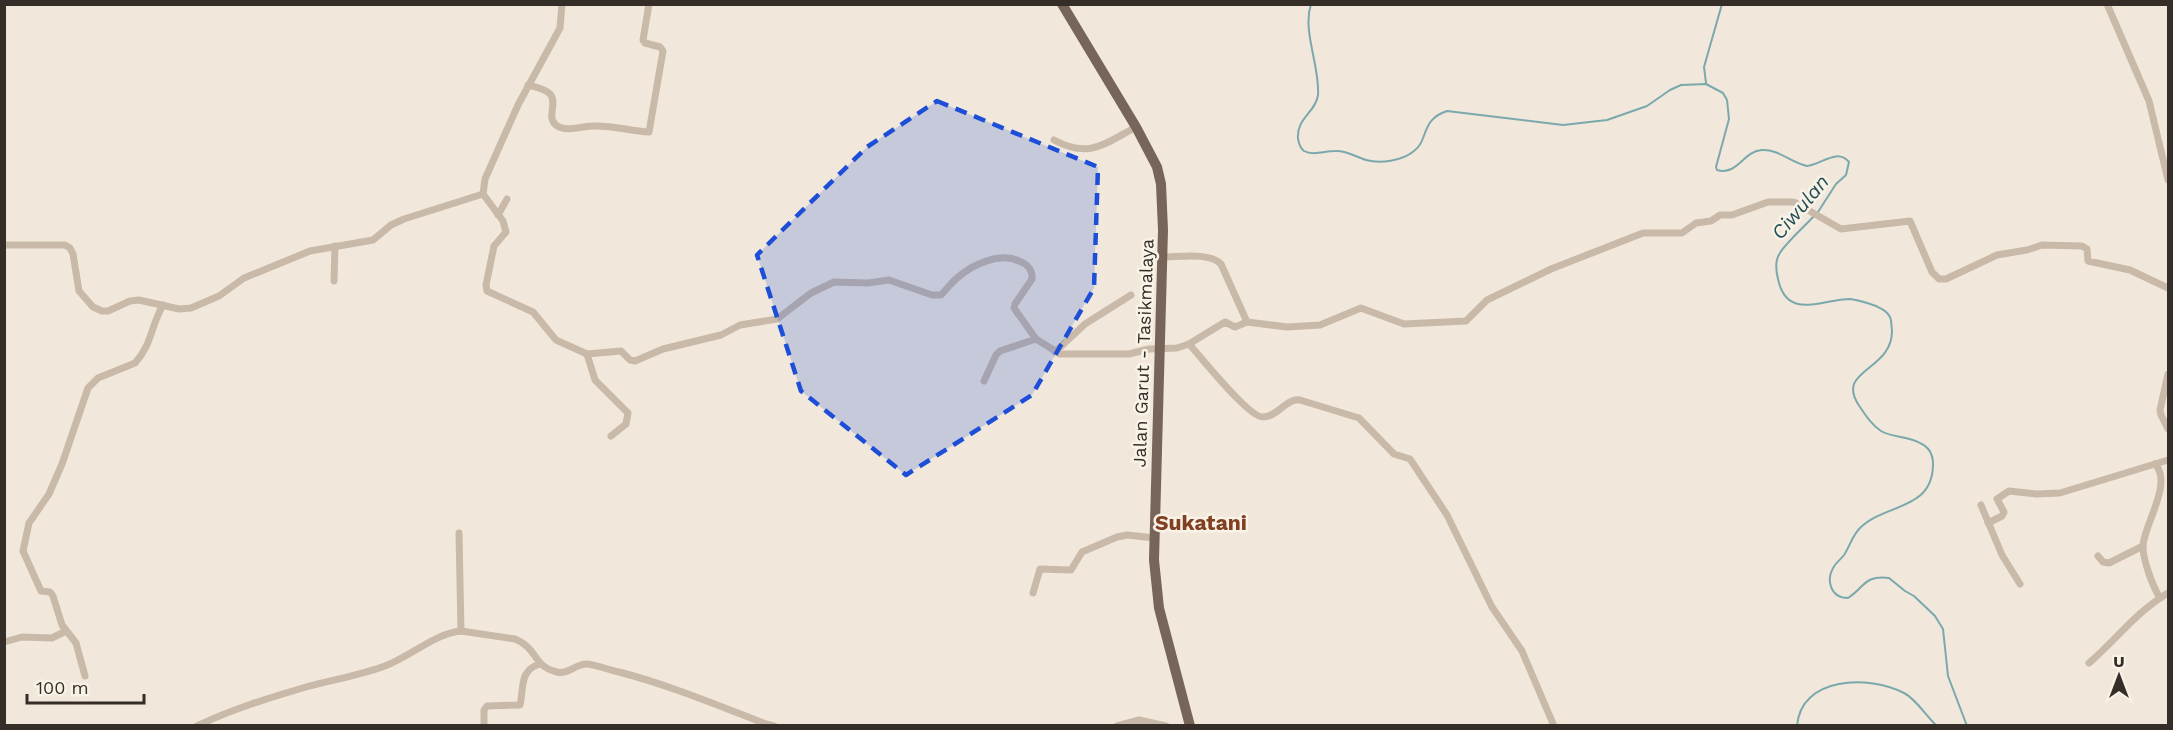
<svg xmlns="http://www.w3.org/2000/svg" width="2173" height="730" font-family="'Work Sans',sans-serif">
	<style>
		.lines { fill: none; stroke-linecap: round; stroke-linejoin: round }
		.stream { stroke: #7ba8ad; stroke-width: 2 }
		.street { stroke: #c9b9a8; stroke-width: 7 }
		.primary { stroke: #776559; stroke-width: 10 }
		.marked { fill: #1d4ed8; fill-opacity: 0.2; stroke: #1d4ed8; stroke-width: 4.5; stroke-dasharray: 12 8; stroke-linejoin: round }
		.labels { text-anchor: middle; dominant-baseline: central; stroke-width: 5; stroke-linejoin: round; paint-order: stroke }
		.street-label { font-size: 18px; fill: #352d28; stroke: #f9f2e7 }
		.water-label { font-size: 20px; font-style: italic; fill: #1f4f55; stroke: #f9f2e7 }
		.quarter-label { font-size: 21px; font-weight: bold; fill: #824023; stroke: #f9f2e7 }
	</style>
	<rect width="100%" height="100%" fill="#f1e8db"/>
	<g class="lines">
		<g class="stream">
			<path d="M 1311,4 C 1302,31 1320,66 1318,95 C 1316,112 1296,118 1298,139 C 1299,144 1300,148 1304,151 C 1313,156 1325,151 1335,151 C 1346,150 1356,157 1366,160 C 1380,164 1402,161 1414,151 C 1429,140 1420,120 1447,111 L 1563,125 L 1607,120 L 1647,106 L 1670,90 L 1681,85 L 1706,84 L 1723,93 L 1727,100 L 1729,119 L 1716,167 L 1717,170 C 1738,176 1743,151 1762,150 C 1778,149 1792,163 1807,166 C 1822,164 1837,148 1849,162 L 1846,175 L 1836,184 L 1818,212"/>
			<polyline points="1706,83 1704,67 1722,4"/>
			<path d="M 1814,216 C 1806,225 1784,245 1780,253 C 1775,260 1776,271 1778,279 C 1787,321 1822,299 1850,299 C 1858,300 1868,303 1876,306 C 1882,309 1887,311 1890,317 C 1892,321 1891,326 1892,330 C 1893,372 1833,369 1860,407 C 1866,416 1872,425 1881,431 C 1893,438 1908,436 1920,443 C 1929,447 1933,454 1933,464 C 1933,511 1885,503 1860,528 C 1852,536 1850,546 1844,555 C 1841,559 1837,562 1835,565 C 1825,579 1830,598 1848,598 C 1865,587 1864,575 1889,578 L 1905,591 L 1914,596 L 1935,616 L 1943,629 L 1948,676 L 1967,726"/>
			<polyline points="1327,725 1327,726"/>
			<path d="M 1797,726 C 1801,676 1869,675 1904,693 C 1916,699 1926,716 1937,726"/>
		</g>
		<g class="street">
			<polyline points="2107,4 2149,101 2168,180"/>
			<path d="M 528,85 C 535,87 545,89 550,94 C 558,103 546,117 556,125 C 566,133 581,126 593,126 C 612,125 630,131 649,132 L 663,51 L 660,47 L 645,43 L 643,40 L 649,4"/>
			<path d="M 1054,140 C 1089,159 1104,144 1136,127"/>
			<polyline points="483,194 503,221 506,232 494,246 486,285 487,291 533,312 556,340 587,354 595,380 628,413 626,424 611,436"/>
			<polyline points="498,215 507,199"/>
			<polyline points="4,245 65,245 70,248 73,254 79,291 93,307 102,311 108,311 130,301 139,300 179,309 191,308 219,296 244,278 310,251 373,240 391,225 404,219 483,194 485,179 518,105 560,28 562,4"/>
			<path d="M 1163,257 C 1180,257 1209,252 1221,264 L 1247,322"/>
			<polyline points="334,281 335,246"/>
			<path d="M 1189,344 C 1201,357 1249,418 1263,417 C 1278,417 1286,398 1300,400 L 1359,418 L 1394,454 L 1410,459 L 1447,515 L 1492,607 L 1522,651 L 1554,726"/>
			<polyline points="1055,352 1085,324 1131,295"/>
			<path d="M 587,354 L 621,351 L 630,360 L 635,361 L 663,349 L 721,335 L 740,325 L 777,319 L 811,293 L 834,282 L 868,283 L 889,280 L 932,295 L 941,295 C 946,290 951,283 957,278 C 973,264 1000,252 1019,261 C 1027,264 1033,270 1032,279 L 1015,304 L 1014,308 L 1036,339 L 1060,354 L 1129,354 L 1149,349 L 1177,348 L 1189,344 L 1225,322 L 1235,327 L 1247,322 L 1287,327 L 1320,325 L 1361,308 L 1404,324 L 1466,321 L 1487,300 L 1551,269 L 1643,233 L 1682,233 L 1696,223 L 1711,221 L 1720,215 L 1732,215 L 1768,202 L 1794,202 L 1841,229 L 1910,221 L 1932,272 L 1939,279 L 1946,279 L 1997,255 L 2027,250 L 2042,245 L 2082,246 L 2087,249 L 2088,261 L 2130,270 L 2168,288"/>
			<polyline points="2168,374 2160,410 2161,415 2168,429"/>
			<polyline points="984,381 996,355 1000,351 1036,339"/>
			<path d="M 2155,464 C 2173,483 2145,523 2143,545 C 2142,558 2153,587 2160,598"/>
			<polyline points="1981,505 2002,555 2020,584"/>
			<polyline points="1988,523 2002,516 2004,512 1997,499 2009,491 2036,494 2060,493 2168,460"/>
			<polyline points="459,533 461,631"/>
			<polyline points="2098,556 2103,562 2109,563 2143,546"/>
			<polyline points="1033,593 1040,569 1071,570 1082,552 1117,537 1127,535 1155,538"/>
			<polyline points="4,642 22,637 52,638 66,631"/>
			<path d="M 2089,663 C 2117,639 2136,612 2168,593"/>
			<path d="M 85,676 L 76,643 L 62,625 L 53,596 L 50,592 L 41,591 L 23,551 L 29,523 L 49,494 L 62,464 L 88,388 L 98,378 L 135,363 C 152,345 151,325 163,305"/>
			<path d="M 197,726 C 232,709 269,698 306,687 C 331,680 357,676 382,667 C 407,659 435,633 461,631 L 515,639 C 538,648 532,666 557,672 C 568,675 577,663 587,664 C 598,665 608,670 619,672 C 669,685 717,705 766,724 L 774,726"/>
			<path d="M 484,726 L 484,710 L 487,706 L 520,705 C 524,688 519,670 540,664"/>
			<polyline points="1117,726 1139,720 1166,726"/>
		</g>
		<polyline class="primary" points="1062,4 1136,127 1157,167 1161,184 1163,230 1154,560 1159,608 1190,726"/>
	</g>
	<path class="marked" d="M 937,101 L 1098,167 L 1094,288 L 1032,395 L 906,475 L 801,391 L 757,255 L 867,147 Z"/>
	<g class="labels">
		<g class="street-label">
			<text transform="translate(1143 353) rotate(-88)">Jalan Garut - Tasikmalaya</text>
		</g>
		<g class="water-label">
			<text transform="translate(1800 207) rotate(-50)">Ciwulan</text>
		</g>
		<g class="quarter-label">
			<text x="1201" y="522">Sukatani</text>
		</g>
	</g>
	<rect width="2173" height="730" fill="none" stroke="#352d28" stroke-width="12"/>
	<g transform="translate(2119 676)" stroke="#f9f2e7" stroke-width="4.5" paint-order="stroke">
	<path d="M0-4.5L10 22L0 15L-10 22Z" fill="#352d28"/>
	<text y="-9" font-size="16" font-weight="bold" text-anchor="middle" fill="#352d28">U</text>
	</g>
	<path d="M27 694v9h117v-9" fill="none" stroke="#352d28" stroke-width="3"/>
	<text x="36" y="694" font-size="18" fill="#352d28" stroke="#f9f2e7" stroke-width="4.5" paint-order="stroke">100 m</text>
</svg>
